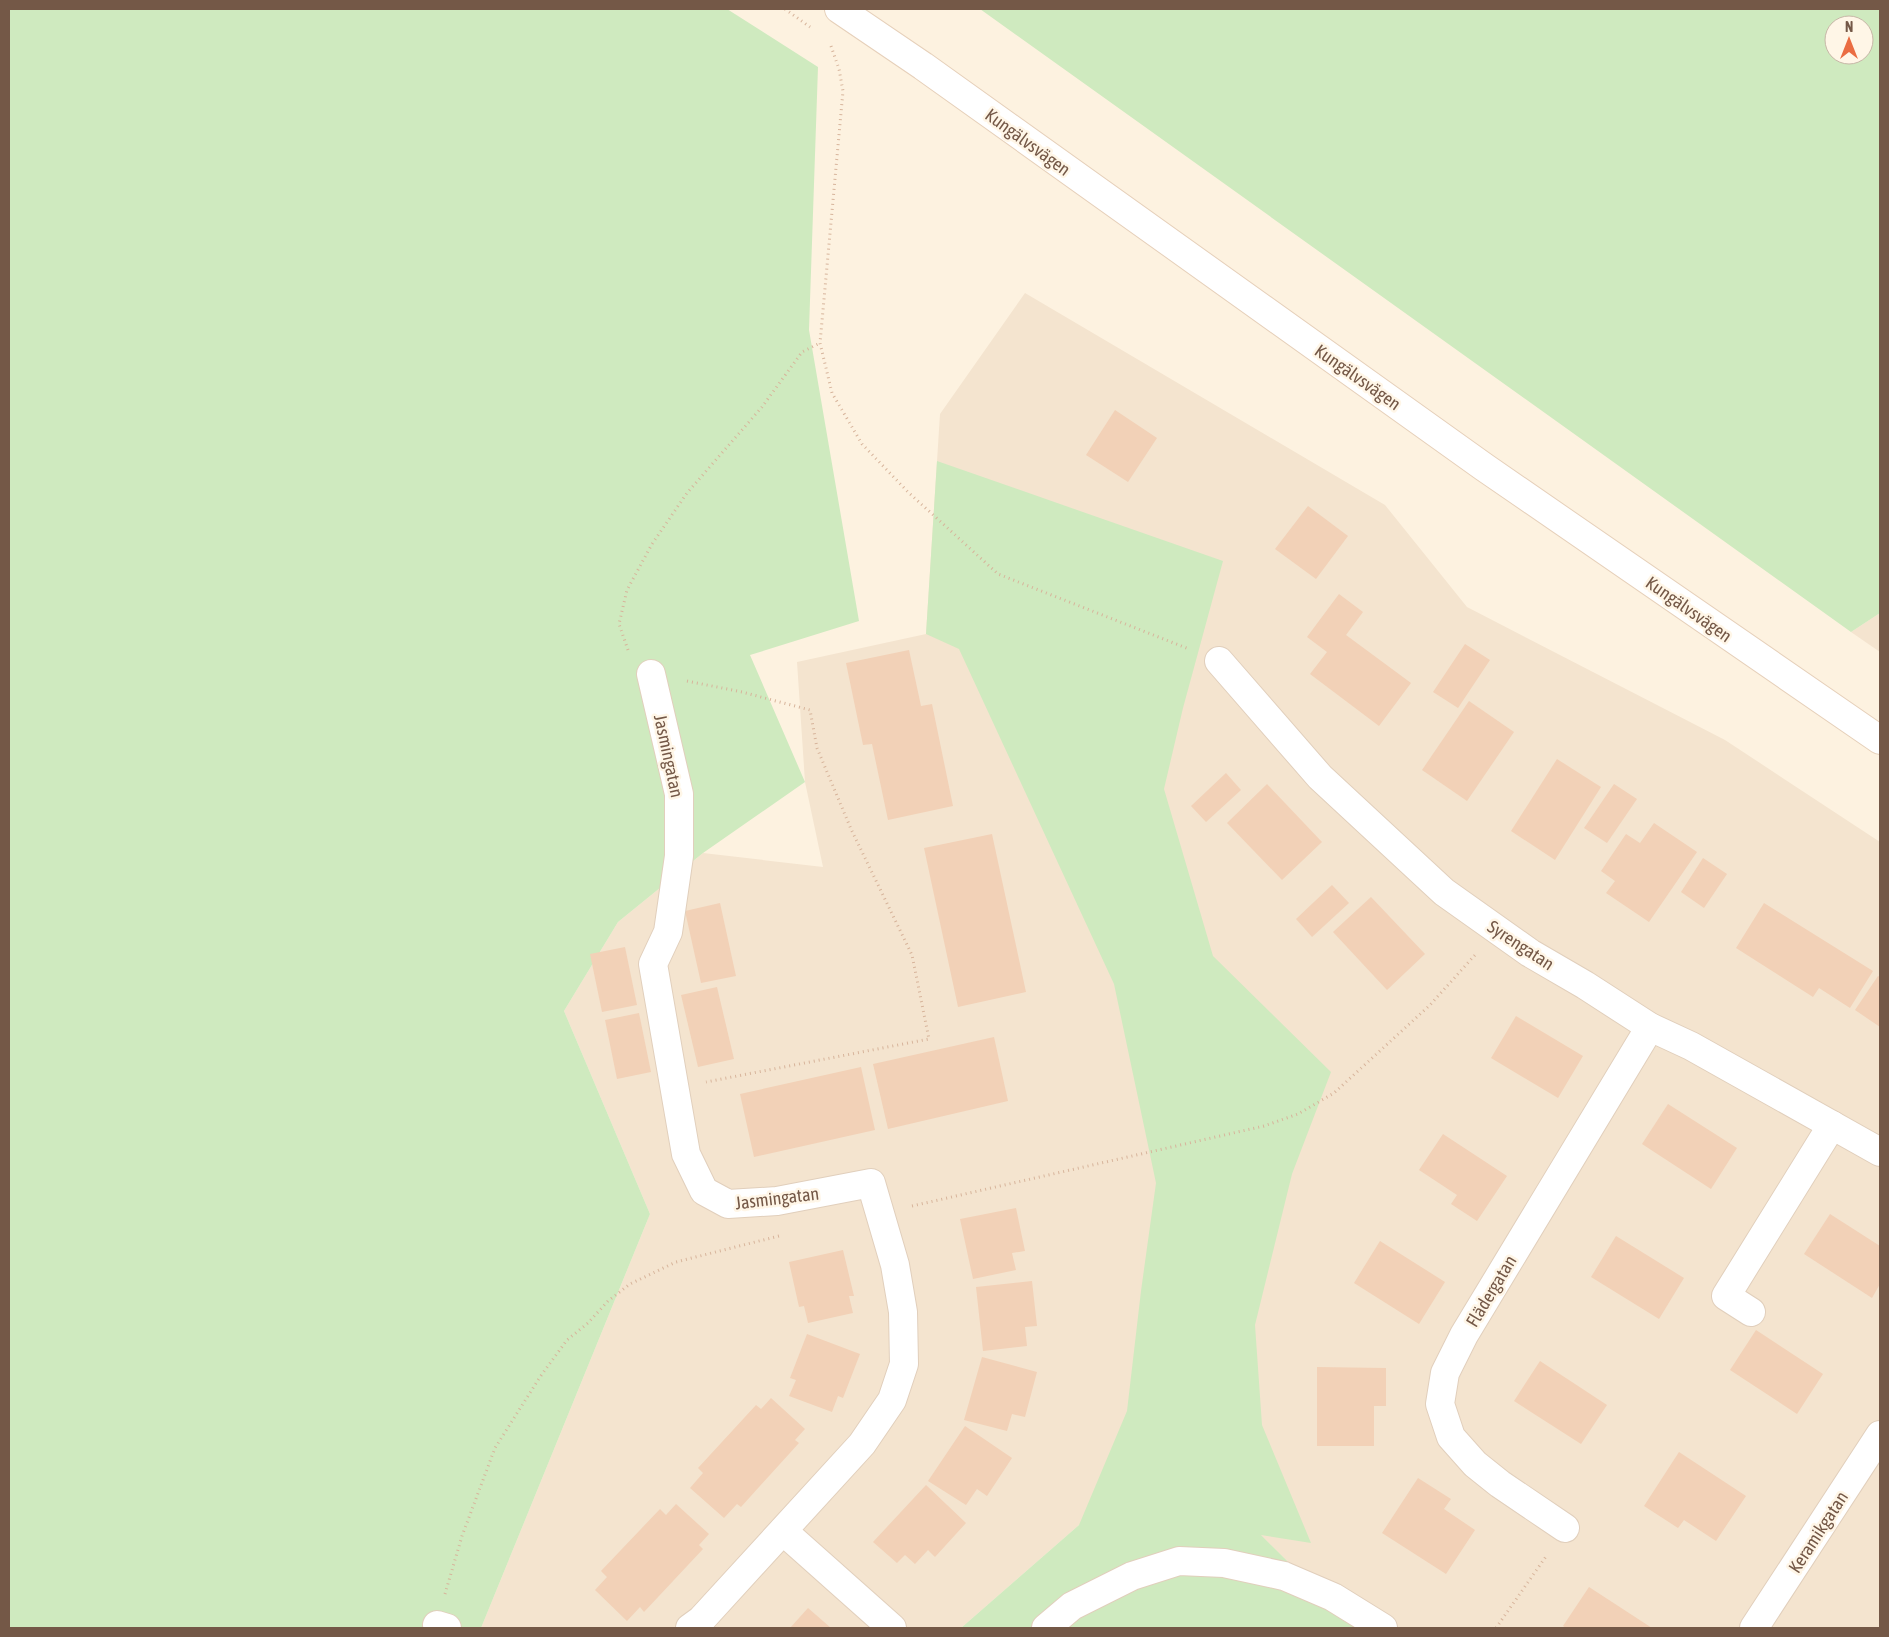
<svg xmlns="http://www.w3.org/2000/svg" width="1889" height="1637" font-family="'Asap Condensed',sans-serif">
	<style>
		.residential { fill: #f4e4cf }
		.green { fill: #cfeabf; fill-rule: evenodd }
		.building { fill: #f2d1b7 }
		.lines { fill: none; stroke-linecap: round; stroke-linejoin: round }
		.street-casing { stroke: #e1cfbc; stroke-width: 30 }
		.secondary-casing { stroke: #e6d0ba; stroke-width: 30 }
		.path { stroke: #d7b49b; stroke-width: 3; stroke-dasharray: 1 4; stroke-linecap: butt }
		.street { stroke: #fff; stroke-width: 28 }
		.secondary { stroke: #fff; stroke-width: 28 }
		.labels { text-anchor: middle; dominant-baseline: central; stroke-width: 5; stroke-linejoin: round; paint-order: stroke }
		.street-label { font-size: 18px; fill: #745847; stroke: #fff6e7 }
	</style>
	<rect width="100%" height="100%" fill="#fdf2e0"/>
	<g class="residential">
		<polygon points="1025,293 1385,505 1467,607 1725,740 1880,842 1880,1628 1355,1628 1223,1498 1079,1525 961,1628 481,1628 650,1214 564,1011 618,922 703,853 823,867 805,782 797,662 926,634 940,414"/>
		<polygon points="1880,613 1880,652 1851,632"/>
	</g>
	<g class="green">
		<polygon points="9,9 727,9 818,67 809,330 859,621 750,655 805,782 703,853 618,922 564,1011 650,1214 481,1628 9,1628"/>
		<path d="M 980,9 L 1880,9 L 1880,613 L 1851,632 ZM 1834,25 L 1864,25 L 1864,55 L 1834,55 Z"/>
		<polygon points="937,461 1223,561 1183,708 1164,789 1213,956 1331,1072 1292,1174 1255,1325 1262,1425 1311,1543 1261,1535 1355,1628 961,1628 1079,1525 1127,1411 1141,1291 1156,1183 1114,984 959,649 926,634"/>
	</g>
	<g class="building">
		<polygon points="1115,410 1157,438 1128,482 1086,455"/>
		<polygon points="1308,506 1348,536 1316,579 1275,549"/>
		<polygon points="1339,594 1363,612 1346,635 1411,683 1379,726 1310,674 1327,652 1307,637"/>
		<polygon points="1465,644 1490,660 1458,708 1433,692"/>
		<polygon points="909,650 921,706 932,704 953,806 888,820 872,744 863,745 846,663"/>
		<polygon points="1469,701 1514,732 1467,801 1422,770"/>
		<polygon points="1557,759 1601,787 1555,860 1511,831"/>
		<polygon points="1226,773 1241,790 1206,822 1191,806"/>
		<polygon points="1267,784 1322,842 1282,880 1227,823"/>
		<polygon points="1614,784 1637,799 1607,843 1584,828"/>
		<polygon points="1654,823 1697,852 1649,922 1606,893 1615,881 1601,871 1626,834 1640,843"/>
		<polygon points="992,834 1026,992 958,1007 924,848"/>
		<polygon points="1703,858 1727,874 1704,908 1681,892"/>
		<polygon points="1332,885 1349,903 1312,937 1296,919"/>
		<polygon points="1371,897 1425,954 1387,990 1333,932"/>
		<polygon points="720,903 736,976 701,983 685,911"/>
		<polygon points="1764,903 1873,971 1850,1008 1819,988 1813,997 1736,948"/>
		<polygon points="625,947 637,1005 602,1012 590,954"/>
		<polygon points="1878,976 1880,977 1880,1027 1855,1010"/>
		<polygon points="717,987 734,1059 698,1067 681,995"/>
		<polygon points="639,1013 651,1072 617,1079 605,1020"/>
		<polygon points="1516,1016 1583,1056 1558,1098 1491,1058"/>
		<polygon points="994,1037 1008,1101 888,1129 873,1064"/>
		<polygon points="861,1067 875,1130 754,1157 740,1094"/>
		<polygon points="1668,1104 1737,1148 1711,1189 1642,1144"/>
		<polygon points="1443,1134 1507,1176 1477,1221 1451,1204 1457,1195 1419,1170"/>
		<polygon points="1016,1208 1025,1251 1012,1253 1016,1270 973,1279 960,1219"/>
		<polygon points="1830,1214 1880,1246 1880,1284 1872,1298 1804,1254"/>
		<polygon points="1616,1236 1684,1278 1659,1319 1591,1277"/>
		<polygon points="1380,1241 1445,1282 1419,1324 1354,1283"/>
		<polygon points="843,1250 854,1296 849,1296 853,1313 808,1323 804,1306 799,1307 789,1262"/>
		<polygon points="1032,1281 1037,1326 1025,1327 1027,1346 983,1351 976,1287"/>
		<polygon points="1756,1330 1823,1374 1797,1414 1730,1370"/>
		<polygon points="807,1334 860,1354 843,1398 838,1396 832,1412 789,1396 796,1380 790,1378"/>
		<polygon points="982,1357 1037,1372 1025,1417 1012,1414 1007,1431 964,1420"/>
		<polygon points="1540,1361 1607,1405 1581,1444 1514,1401"/>
		<polygon points="1317,1367 1386,1368 1386,1406 1374,1406 1374,1446 1317,1446"/>
		<polygon points="771,1398 805,1429 795,1440 799,1443 741,1507 737,1504 724,1518 690,1488 703,1473 698,1468 756,1405 761,1409"/>
		<polygon points="965,1426 1012,1458 987,1496 977,1489 966,1505 928,1481"/>
		<polygon points="1679,1452 1746,1496 1716,1541 1684,1520 1678,1528 1644,1506"/>
		<polygon points="1418,1478 1451,1499 1444,1509 1475,1530 1446,1574 1382,1533"/>
		<polygon points="926,1485 966,1523 935,1557 928,1550 915,1564 905,1555 897,1563 873,1542"/>
		<polygon points="676,1504 709,1534 699,1545 703,1549 644,1612 640,1607 627,1621 595,1590 607,1577 601,1571 660,1509 666,1515"/>
		<polygon points="1589,1587 1652,1628 1566,1628 1563,1626"/>
		<polygon points="808,1608 831,1628 790,1628"/>
	</g>
	<g class="lines">
		<g class="street-casing">
			<g id="street">
				<polyline points="1219,661 1320,777 1444,892 1530,953 1585,985 1650,1027 1691,1046 1880,1152"/>
				<polyline points="651,674 679,794 679,856 668,932 653,964 686,1154 704,1191 728,1204 777,1201 871,1183 895,1265 903,1312 904,1364 892,1400 862,1444 701,1620 690,1628"/>
				<polyline points="1751,1312 1726,1296 1832,1125"/>
				<polyline points="1565,1528 1500,1484 1475,1464 1451,1437 1440,1404 1445,1373 1464,1335 1650,1027"/>
				<polyline points="783,1531 892,1628"/>
				<polyline points="437,1625 447,1628"/>
				<polyline points="1046,1628 1072,1606 1132,1576 1179,1561 1224,1563 1284,1576 1333,1597 1383,1628"/>
				<polyline points="1754,1628 1880,1435"/>
			</g>
		</g>
		<g class="secondary-casing">
			<polyline id="secondary" points="839,9 923,66 1484,467 1880,740"/>
		</g>
		<g class="path">
			<polyline points="785,9 810,27"/>
			<polyline points="831,46 839,69 843,91 820,343 832,393 862,444 908,492 998,574 1189,649"/>
			<polyline points="628,650 619,624 627,590 652,544 687,493 762,407 802,352 820,343"/>
			<polyline points="687,681 742,692 810,710 817,748 851,829 912,955 929,1039 706,1082"/>
			<polyline points="912,1206 1264,1126 1298,1114 1334,1093 1430,1005 1475,955"/>
			<polyline points="445,1594 462,1536 495,1448 540,1377 567,1340 588,1323 608,1301 630,1284 676,1262 779,1236"/>
			<polyline points="1496,1628 1547,1555"/>
		</g>
		<use href="#street" class="street"/>
		<use href="#secondary" class="secondary"/>
	</g>
	<g class="labels">
		<g class="street-label">
			<text transform="translate(1028 142) rotate(36)">Kungälvsvägen</text>
			<text transform="translate(1358 377) rotate(35)">Kungälvsvägen</text>
			<text transform="translate(1689 609) rotate(35)">Kungälvsvägen</text>
			<text transform="translate(669 756) rotate(78)">Jasmingatan</text>
			<text transform="translate(1521 945) rotate(33)">Syrengatan</text>
			<text transform="translate(777 1198) rotate(-7)">Jasmingatan</text>
			<text transform="translate(1491 1291) rotate(-59)">Flädergatan</text>
			<text transform="translate(1818 1532) rotate(-57)">Keramikgatan</text>
		</g>
	</g>
	<rect width="1889" height="1637" fill="none" stroke="#745847" stroke-width="20"/>
	<g transform="translate(1849 40)"><circle r="24" fill="#fff6e7" stroke="#c7b7a7"/>
	<path d="M0-4L9 19L0 12L-9 19Z" fill="#ea6d42"/>
	<text y="-8" font-size="14" font-weight="bold" text-anchor="middle" fill="#745847">N</text>
	</g>
</svg>
